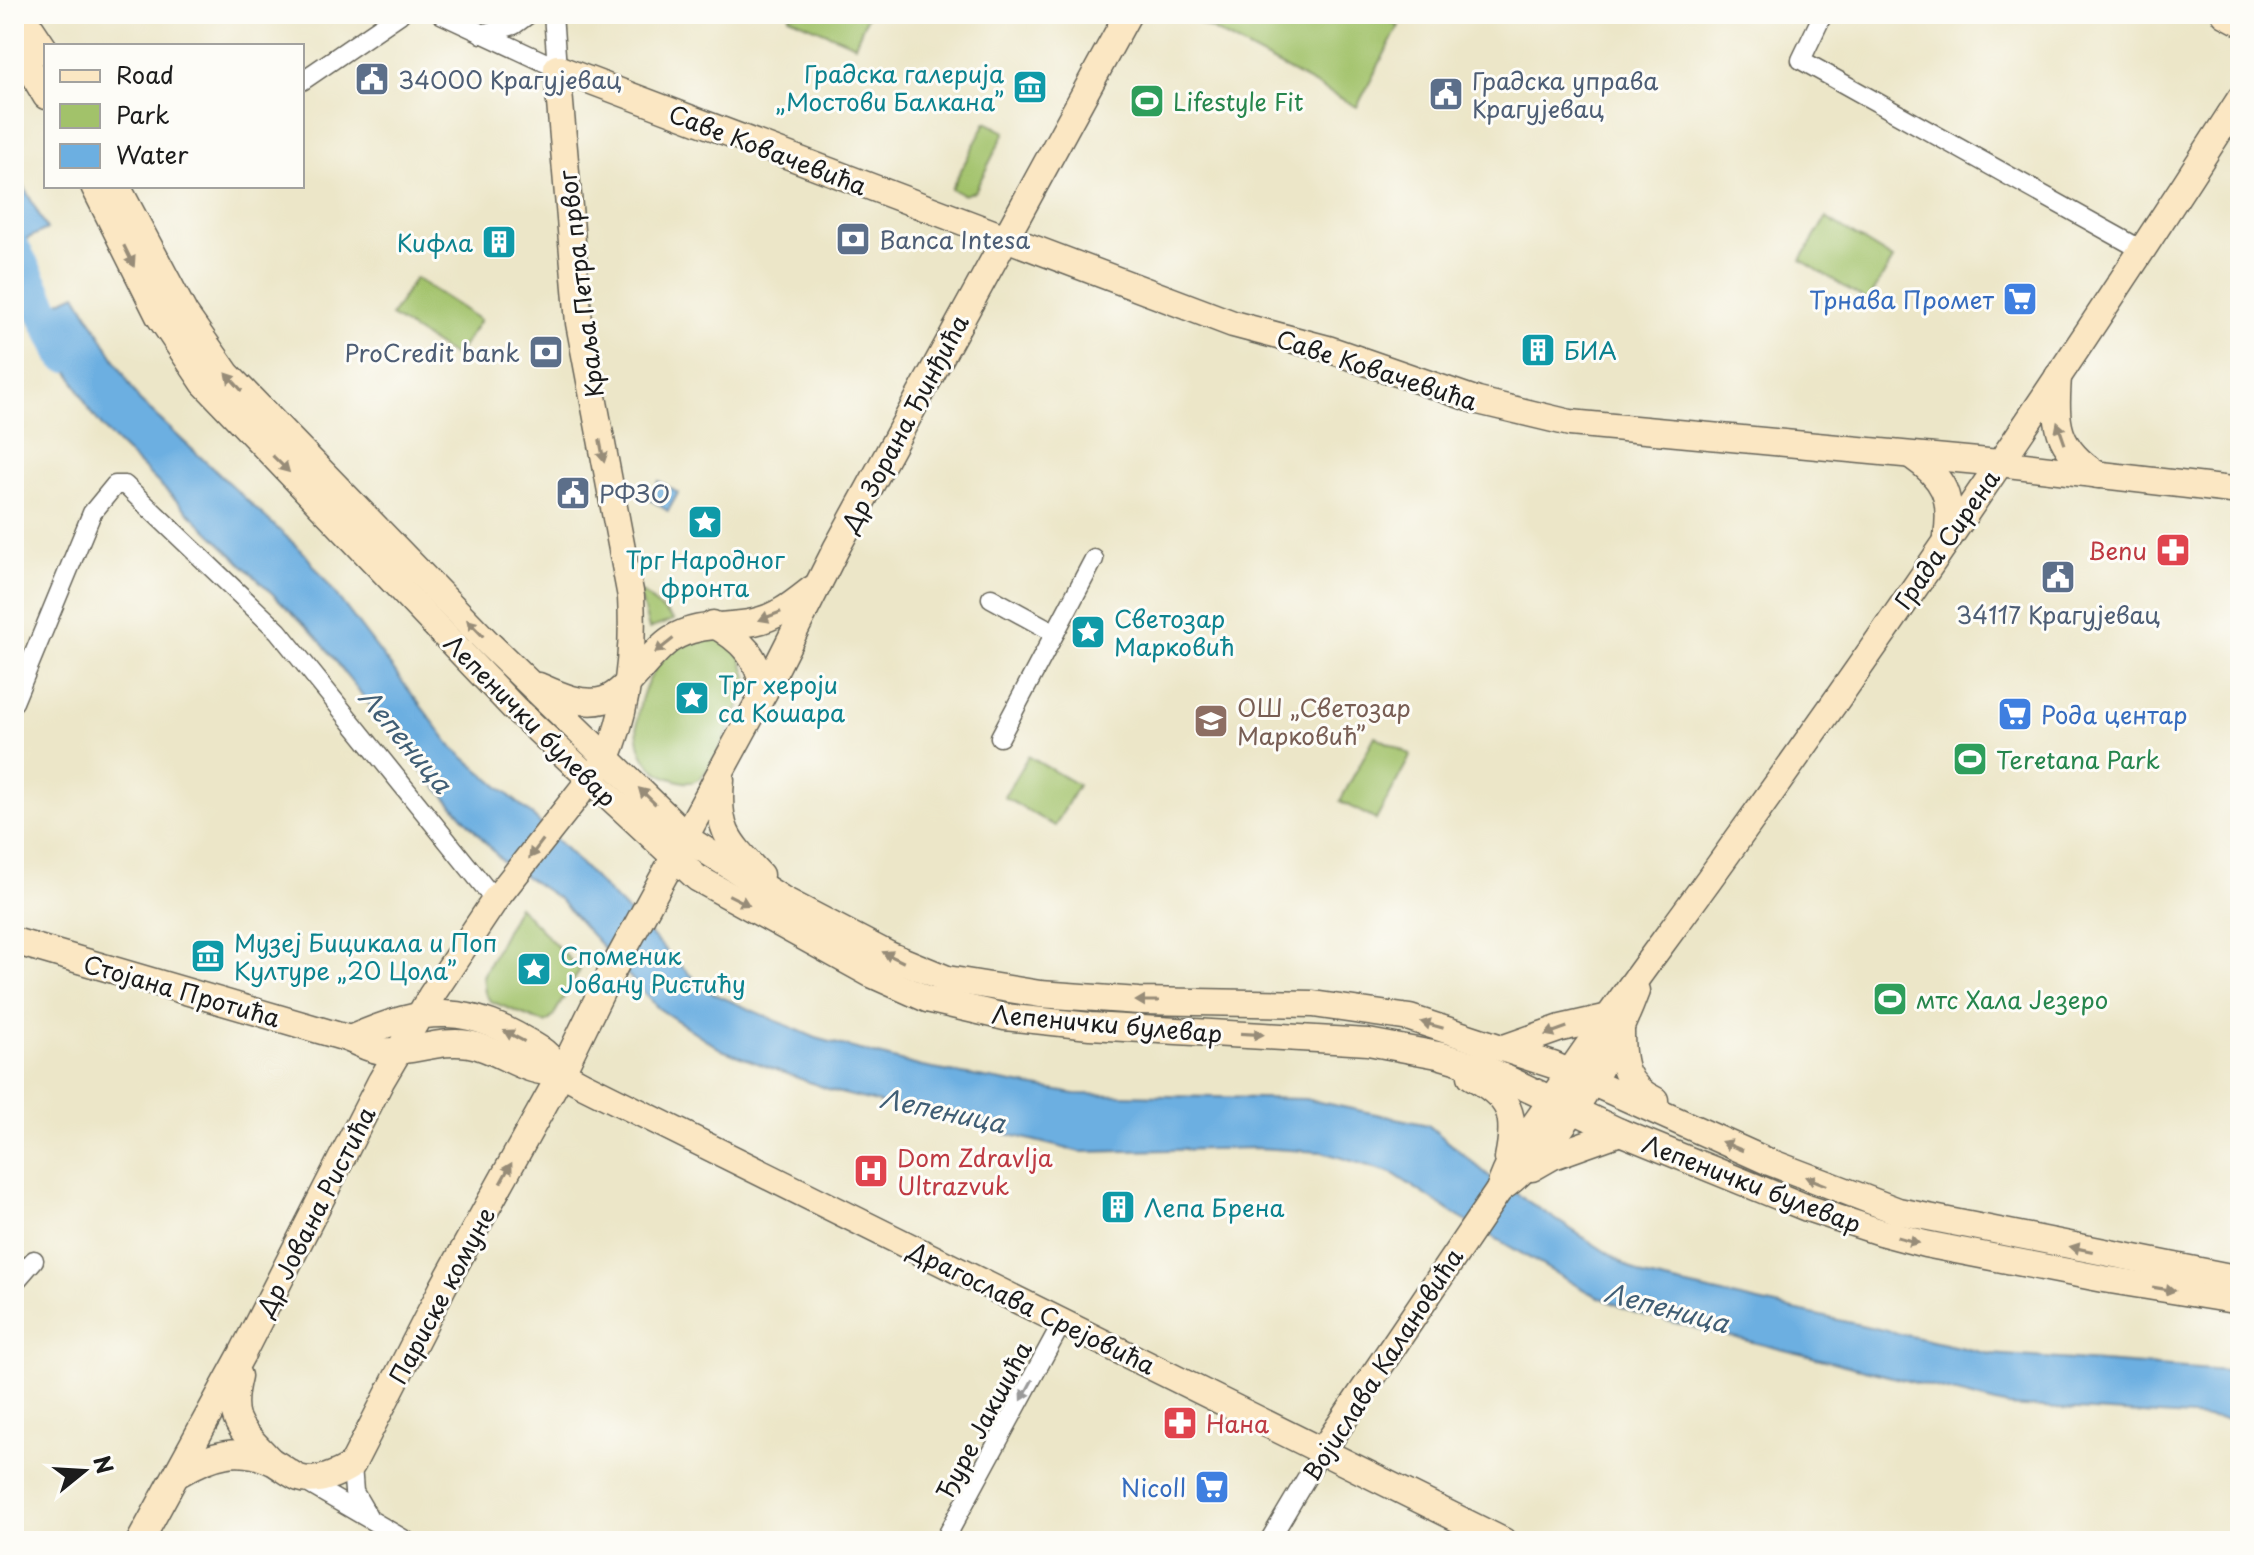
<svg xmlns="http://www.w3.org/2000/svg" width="2254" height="1555" font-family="'Playpen Sans',sans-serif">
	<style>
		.green { fill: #a2c26a; stroke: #5f6f43; stroke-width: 2 }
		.water { fill: #6cafe1; stroke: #44667e; stroke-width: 2 }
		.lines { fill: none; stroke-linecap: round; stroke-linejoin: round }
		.river { stroke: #6cafe1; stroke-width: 36 }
		.street-casing { stroke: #656358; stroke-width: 21 }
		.secondary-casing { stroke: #656358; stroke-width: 29 }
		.street { stroke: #fff; stroke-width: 18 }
		.secondary { stroke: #fbe7c3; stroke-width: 26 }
		.oneway { fill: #978c78 }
		.oneway2 { fill: #999 }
		.labels { text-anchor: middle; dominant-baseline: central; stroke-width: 6; stroke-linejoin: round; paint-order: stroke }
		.culture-label { font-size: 24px; fill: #0d838f; stroke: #fdfcf7; text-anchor: start }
		.service-label { font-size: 24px; fill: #4e5e75; stroke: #fdfcf7; text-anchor: start }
		.leisure-label { font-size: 24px; fill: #27864d; stroke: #fdfcf7; text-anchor: start }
		.street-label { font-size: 24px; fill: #1c1c1c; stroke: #fdfcf7 }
		.shop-label { font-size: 24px; fill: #366cbe; stroke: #fdfcf7; text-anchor: end }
		.health-label { font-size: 24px; fill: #be3a42; stroke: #fdfcf7; text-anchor: start }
		.education-label { font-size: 24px; fill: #785e54; stroke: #fdfcf7; text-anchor: start }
		.water-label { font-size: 26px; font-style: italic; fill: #405e75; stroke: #fdfcf7 }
	</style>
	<rect width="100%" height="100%" fill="#fdfcf7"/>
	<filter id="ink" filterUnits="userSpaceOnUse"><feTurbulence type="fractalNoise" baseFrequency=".0125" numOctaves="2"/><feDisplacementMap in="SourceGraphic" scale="16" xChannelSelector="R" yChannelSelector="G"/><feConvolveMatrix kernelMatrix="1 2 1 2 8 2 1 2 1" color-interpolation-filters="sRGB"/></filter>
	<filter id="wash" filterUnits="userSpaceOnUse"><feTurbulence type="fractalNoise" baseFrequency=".006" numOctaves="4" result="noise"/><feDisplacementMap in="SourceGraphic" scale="32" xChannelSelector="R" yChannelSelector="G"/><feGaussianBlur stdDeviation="1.8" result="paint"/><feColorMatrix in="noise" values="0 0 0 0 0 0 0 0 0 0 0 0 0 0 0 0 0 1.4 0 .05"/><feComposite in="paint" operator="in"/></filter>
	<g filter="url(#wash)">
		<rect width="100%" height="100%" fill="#ece6c8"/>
		<g class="green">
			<polygon points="790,14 868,14 855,45 789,17"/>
			<polygon points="1183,14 1377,14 1399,26 1357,107"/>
			<polygon points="986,122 1005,132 975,191 964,195 951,189"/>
			<polygon points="1826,218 1893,259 1868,301 1801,260"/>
			<polygon points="415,278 480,320 456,357 391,316"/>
			<polygon points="639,592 643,593 674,620 649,629"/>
			<path d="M 717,635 L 738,650 L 749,682 C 741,702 715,770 697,780 C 691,784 681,782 673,779 C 617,763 635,681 671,651 C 681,642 704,639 717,635 Z"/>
			<polygon points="1375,736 1411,755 1376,820 1340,801"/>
			<polygon points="1028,756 1078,785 1055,826 1004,797"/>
			<polygon points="518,906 580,970 552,1018 545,1023 490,1001 485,993 483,976"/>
		</g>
		<g class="water">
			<polygon points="14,169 47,229 14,245"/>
			<polygon points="76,294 139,400 305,554 453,748 531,814 705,990 816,1038 922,1067 1075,1094 1305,1099 1428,1125 1489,1176 1643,1276 1990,1354 2240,1372 2240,1420 2008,1406 1636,1313 1588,1292 1459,1217 1392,1173 1322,1152 1257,1148 1080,1152 836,1092 722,1050 658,1008 559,899 502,861 412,759 316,636 110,436 90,411 37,312"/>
			<polygon points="659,481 678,493 668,511 649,499"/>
		</g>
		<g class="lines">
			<polyline class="river" points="14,252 65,354"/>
		</g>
	</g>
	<g filter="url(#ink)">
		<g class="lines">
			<g class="street-casing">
				<g id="street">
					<polyline points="441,14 557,68 553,14"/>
					<polyline points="1823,14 1801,60 2142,250"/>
					<polyline points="482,34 514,25 529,14"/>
					<polyline points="302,81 400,14"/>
					<polyline points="991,598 1055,633"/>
					<polyline points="14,702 92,513 115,485 125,485 278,631 495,900"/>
					<polyline points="1000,737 1094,559"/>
					<polyline points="14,1283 34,1260"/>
					<polyline points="352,1465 354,1492 368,1516"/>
					<polyline points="302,1480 407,1541"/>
					<polyline points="944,1541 1063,1321"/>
					<polyline points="1269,1541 1323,1450"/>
				</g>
			</g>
			<g class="secondary-casing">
				<g id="secondary">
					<polyline points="16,14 30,27 46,51"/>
					<polyline points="2225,14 2240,22"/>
					<polyline points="14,42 46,96"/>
					<polyline points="94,186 159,316 204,383 514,708 697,878 871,974 927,999 1005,1017 1090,1026 1368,1042 1438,1055 1486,1069 1620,1132 1807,1208 1880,1232 1925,1244 2104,1279 2240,1301"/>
					<polyline points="117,186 185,314 227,374 489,644 694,843 782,899 889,955 947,979 1040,994 1139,1001 1313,1004 1410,1018 1553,1065 1767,1161 1898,1211 2240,1279"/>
					<path d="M 2058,376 C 2055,424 2055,447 2098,475"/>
					<path d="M 1912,456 C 1944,478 1953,497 1947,536"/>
					<path d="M 713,624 C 743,641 758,657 764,692"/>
					<path d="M 539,686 C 559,695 582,706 604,700 C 628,692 648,654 671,639 C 698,622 726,628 754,622 C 778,617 794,603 812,589"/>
					<path d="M 721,780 C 716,830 728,841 760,875"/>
					<path d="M 14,941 L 343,1037 C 357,1041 368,1050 383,1051 C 413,1053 439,1039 469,1044 C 503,1050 525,1076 562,1072"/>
					<path d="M 1621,1031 C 1621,1063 1624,1085 1655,1100"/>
					<path d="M 350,1039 C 427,1005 468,1003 541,1050 C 550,1056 555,1065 562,1072 C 568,1077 577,1081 584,1085 L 1503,1541"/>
					<polyline points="1507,1047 1561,1028 1605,1018"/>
					<path d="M 1471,1076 C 1511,1098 1517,1114 1508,1158"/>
					<polyline points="1532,1168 1553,1156 1620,1132"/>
					<path d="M 1499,1190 C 1558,1149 1611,1058 1636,991"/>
					<path d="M 238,1376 C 227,1421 239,1427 269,1459"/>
					<path d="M 1323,1450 L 1499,1190 C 1510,1154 1532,1130 1552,1099 C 1610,1010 1676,927 1737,840 C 1911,598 2079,350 2240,99"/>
					<path d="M 180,1473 C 210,1455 239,1445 273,1462 C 282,1467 290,1474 299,1478 C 316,1484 338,1474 352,1465 L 443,1287 L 562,1072 L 604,986 L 764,692 L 836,549 L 1128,14"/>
					<path d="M 140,1541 L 242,1354 L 381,1081 L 431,996 L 495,900 L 607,758 C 628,708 634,651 631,597 L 579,323 L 557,68 L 1233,324 L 1328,349 L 1478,401 L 1570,423 L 1999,463 L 2240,491"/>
				</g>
			</g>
			<use href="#street" class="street"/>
			<use href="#secondary" class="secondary"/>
		</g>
		<defs><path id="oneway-solid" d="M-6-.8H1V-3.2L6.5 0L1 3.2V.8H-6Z" transform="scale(2)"/></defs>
		<g class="oneway">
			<use href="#oneway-solid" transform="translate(129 256) rotate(64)"/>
			<use href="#oneway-solid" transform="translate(234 382) rotate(-132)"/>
			<use href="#oneway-solid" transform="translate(2061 433) rotate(-109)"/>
			<use href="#oneway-solid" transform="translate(602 451) rotate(79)"/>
			<use href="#oneway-solid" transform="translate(281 464) rotate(45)"/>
			<use href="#oneway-solid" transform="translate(770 616) rotate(159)"/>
			<use href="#oneway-solid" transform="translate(475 628) rotate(-134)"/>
			<use href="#oneway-solid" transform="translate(664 646) rotate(142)"/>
			<use href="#oneway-solid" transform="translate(647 796) rotate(-136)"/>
			<use href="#oneway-solid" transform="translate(536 849) rotate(127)"/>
			<use href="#oneway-solid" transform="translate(739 900) rotate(27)"/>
			<use href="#oneway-solid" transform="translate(893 957) rotate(-154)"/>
			<use href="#oneway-solid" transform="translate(1147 1001) rotate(-180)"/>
			<use href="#oneway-solid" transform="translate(1432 1025) rotate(-164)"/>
			<use href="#oneway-solid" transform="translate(1556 1031) rotate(160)"/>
			<use href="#oneway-solid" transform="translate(1252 1034) rotate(3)"/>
			<use href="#oneway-solid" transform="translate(514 1036) rotate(-152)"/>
			<use href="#oneway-solid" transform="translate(1732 1146) rotate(-157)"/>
			<use href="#oneway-solid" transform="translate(506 1173) rotate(-61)"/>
			<use href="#oneway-solid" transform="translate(1816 1181) rotate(-158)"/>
			<use href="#oneway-solid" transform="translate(1908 1240) rotate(16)"/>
			<use href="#oneway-solid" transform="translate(2081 1249) rotate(-168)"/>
			<use href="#oneway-solid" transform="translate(2164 1289) rotate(9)"/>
		</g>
		<use class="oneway2" href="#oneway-solid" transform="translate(1027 1390) rotate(118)"/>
	</g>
	<defs>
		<g id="civic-square" transform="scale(1.8)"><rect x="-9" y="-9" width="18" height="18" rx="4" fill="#5c6f8a" stroke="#fdfcf7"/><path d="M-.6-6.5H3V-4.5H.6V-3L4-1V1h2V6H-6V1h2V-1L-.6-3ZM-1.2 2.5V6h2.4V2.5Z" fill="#fff"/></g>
		<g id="museum-square" transform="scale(1.8)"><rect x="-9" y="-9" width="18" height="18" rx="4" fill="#0f9aa8" stroke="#fdfcf7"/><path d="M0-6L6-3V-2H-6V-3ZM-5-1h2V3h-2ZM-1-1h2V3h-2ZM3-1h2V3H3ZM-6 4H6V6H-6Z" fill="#fff"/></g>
		<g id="stadium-square" transform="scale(1.8)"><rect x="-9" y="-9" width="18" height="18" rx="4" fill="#2e9e5b" stroke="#fdfcf7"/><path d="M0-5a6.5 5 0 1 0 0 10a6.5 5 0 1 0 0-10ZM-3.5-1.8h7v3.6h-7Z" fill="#fff"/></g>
		<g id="bank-square" transform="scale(1.8)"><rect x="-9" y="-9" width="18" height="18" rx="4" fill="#5c6f8a" stroke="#fdfcf7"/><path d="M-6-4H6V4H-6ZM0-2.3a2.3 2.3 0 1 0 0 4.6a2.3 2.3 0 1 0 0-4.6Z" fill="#fff"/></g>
		<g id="building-square" transform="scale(1.8)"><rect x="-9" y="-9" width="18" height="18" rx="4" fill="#0f9aa8" stroke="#fdfcf7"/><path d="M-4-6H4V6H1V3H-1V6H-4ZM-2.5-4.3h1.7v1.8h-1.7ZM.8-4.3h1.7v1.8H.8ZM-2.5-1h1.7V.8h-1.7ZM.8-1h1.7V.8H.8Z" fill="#fff"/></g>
		<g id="supermarket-square" transform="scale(1.8)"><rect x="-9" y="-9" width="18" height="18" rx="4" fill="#3f7fe0" stroke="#fdfcf7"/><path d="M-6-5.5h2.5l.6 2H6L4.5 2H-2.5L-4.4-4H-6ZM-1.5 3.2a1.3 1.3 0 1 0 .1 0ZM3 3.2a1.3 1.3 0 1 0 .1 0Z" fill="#fff"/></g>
		<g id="sight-square" transform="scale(1.8)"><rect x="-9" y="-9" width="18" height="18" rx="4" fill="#0f9aa8" stroke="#fdfcf7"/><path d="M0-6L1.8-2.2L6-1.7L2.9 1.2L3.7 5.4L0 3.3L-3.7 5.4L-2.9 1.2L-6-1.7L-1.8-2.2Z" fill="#fff"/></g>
		<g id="pharmacy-square" transform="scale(1.8)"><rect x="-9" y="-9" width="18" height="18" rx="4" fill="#e0444e" stroke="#fdfcf7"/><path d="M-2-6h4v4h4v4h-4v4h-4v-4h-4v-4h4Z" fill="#fff"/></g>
		<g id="school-square" transform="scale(1.8)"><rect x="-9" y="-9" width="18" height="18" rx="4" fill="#8d6e63" stroke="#fdfcf7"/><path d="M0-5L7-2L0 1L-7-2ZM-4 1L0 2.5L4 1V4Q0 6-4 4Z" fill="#fff"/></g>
		<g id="hospital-square" transform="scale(1.8)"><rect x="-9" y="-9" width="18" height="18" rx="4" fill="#e0444e" stroke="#fdfcf7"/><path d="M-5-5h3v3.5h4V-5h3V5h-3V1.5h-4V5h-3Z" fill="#fff"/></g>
	</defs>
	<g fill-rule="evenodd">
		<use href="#civic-square" x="372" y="79"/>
		<use href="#museum-square" x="1030" y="87"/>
		<use href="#civic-square" x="1446" y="94"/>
		<use href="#stadium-square" x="1147" y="101"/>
		<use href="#bank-square" x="853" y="239"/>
		<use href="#building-square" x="499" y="242"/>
		<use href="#supermarket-square" x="2020" y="299"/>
		<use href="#building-square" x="1538" y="350"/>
		<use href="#bank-square" x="546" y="352"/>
		<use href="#civic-square" x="573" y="493"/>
		<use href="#sight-square" x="705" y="522"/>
		<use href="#pharmacy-square" x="2173" y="550"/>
		<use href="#civic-square" x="2058" y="577"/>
		<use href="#sight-square" x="1088" y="632"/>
		<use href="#sight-square" x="692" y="698"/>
		<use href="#supermarket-square" x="2015" y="714"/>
		<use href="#school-square" x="1211" y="721"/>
		<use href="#stadium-square" x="1970" y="759"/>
		<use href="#museum-square" x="208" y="956"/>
		<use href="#sight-square" x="534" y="969"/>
		<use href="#stadium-square" x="1890" y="999"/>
		<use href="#hospital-square" x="871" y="1171"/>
		<use href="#building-square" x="1118" y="1207"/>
		<use href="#pharmacy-square" x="1180" y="1423"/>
		<use href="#supermarket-square" x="1212" y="1487"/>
	</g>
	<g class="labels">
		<g class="culture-label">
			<text x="1004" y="73" text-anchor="end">Градска галерија<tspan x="1004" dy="28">„Мостови Балкана”</tspan></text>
			<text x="473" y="242" text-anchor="end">Кифла</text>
			<text x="1564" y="350">БИА</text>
			<text x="705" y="559" text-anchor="middle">Трг Народног<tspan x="705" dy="28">фронта</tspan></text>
			<text x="1114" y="618">Светозар<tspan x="1114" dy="28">Марковић</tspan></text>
			<text x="718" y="684">Трг хероји<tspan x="718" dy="28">са Кошара</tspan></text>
			<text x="234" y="942">Музеј Бицикала и Поп<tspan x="234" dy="28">Културе „20 Цола”</tspan></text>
			<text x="560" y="955">Споменик<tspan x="560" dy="28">Јовану Ристићу</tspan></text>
			<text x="1144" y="1207">Лепа Брена</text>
		</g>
		<g class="service-label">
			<text x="398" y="79">34000 Крагујевац</text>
			<text x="1472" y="80">Градска управа<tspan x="1472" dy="28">Крагујевац</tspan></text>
			<text x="879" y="239">Banca Intesa</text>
			<text x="520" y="352" text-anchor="end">ProCredit bank</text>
			<text x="599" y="493">РФЗО</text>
			<text x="2058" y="614" text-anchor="middle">34117 Крагујевац</text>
		</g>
		<g class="leisure-label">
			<text x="1173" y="101">Lifestyle Fit</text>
			<text x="1996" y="759">Teretana Park</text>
			<text x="1916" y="999">мтс Хала Језеро</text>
		</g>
		<g class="street-label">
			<text transform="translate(768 149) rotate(21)">Саве Ковачевића</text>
			<text transform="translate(580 284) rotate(-97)">Краља Петра првог</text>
			<text transform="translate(1377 369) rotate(18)">Саве Ковачевића</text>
			<text transform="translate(904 423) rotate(-62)">Др Зорана Ђинђића</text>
			<text transform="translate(1946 539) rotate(-55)">Града Сирена</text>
			<text transform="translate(531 720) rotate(45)">Лепенички булевар</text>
			<text transform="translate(182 990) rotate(16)">Стојана Протића</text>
			<text transform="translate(1107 1023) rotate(5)">Лепенички булевар</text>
			<text transform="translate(1752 1183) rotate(21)">Лепенички булевар</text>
			<text transform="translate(315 1211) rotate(-63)">Др Јована Ристића</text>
			<text transform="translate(441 1295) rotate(-62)">Париске комуне</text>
			<text transform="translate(1032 1307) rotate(26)">Драгослава Срејовића</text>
			<text transform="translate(1382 1364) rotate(-57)">Војислава Калановића</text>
			<text transform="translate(983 1420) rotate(-62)">Ђуре Јакшића</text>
		</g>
		<g class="shop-label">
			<text x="1994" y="299">Трнава Промет</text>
			<text x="2041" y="714" text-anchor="start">Рода центар</text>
			<text x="1186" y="1487">Nicoll</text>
		</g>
		<g class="health-label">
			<text x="2147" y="550" text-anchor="end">Benu</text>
			<text x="897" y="1157">Dom Zdravlja<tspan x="897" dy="28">Ultrazvuk</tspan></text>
			<text x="1206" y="1423">Нана</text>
		</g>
		<g class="education-label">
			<text x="1237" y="707">ОШ „Светозар<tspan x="1237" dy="28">Марковић”</tspan></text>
		</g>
		<g class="water-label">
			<text transform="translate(406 740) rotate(50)">Лепеница</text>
			<text transform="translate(943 1110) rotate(12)">Лепеница</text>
			<text transform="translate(1667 1307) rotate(15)">Лепеница</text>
		</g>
	</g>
	<rect width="2254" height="1555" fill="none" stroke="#fdfcf7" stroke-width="48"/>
	<rect x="44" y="44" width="260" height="144" fill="#fdfcf7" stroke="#a3a29f" stroke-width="2"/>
	<rect x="60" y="70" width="40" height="12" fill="#fbe7c3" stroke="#a3a29f" stroke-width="2"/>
	<text x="116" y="84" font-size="24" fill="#1c1c1c">Road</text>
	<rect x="60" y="104" width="40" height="24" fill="#a2c26a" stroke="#a3a29f" stroke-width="2"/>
	<text x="116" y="124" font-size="24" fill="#1c1c1c">Park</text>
	<rect x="60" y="144" width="40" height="24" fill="#6cafe1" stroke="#a3a29f" stroke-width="2"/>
	<text x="116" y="164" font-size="24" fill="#1c1c1c">Water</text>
	<g transform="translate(84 1471) rotate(72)" stroke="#fdfcf7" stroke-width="6" paint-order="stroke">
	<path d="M0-6L14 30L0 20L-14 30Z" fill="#1c1c1c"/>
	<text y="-12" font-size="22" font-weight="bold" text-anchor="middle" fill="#1c1c1c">N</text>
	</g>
</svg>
